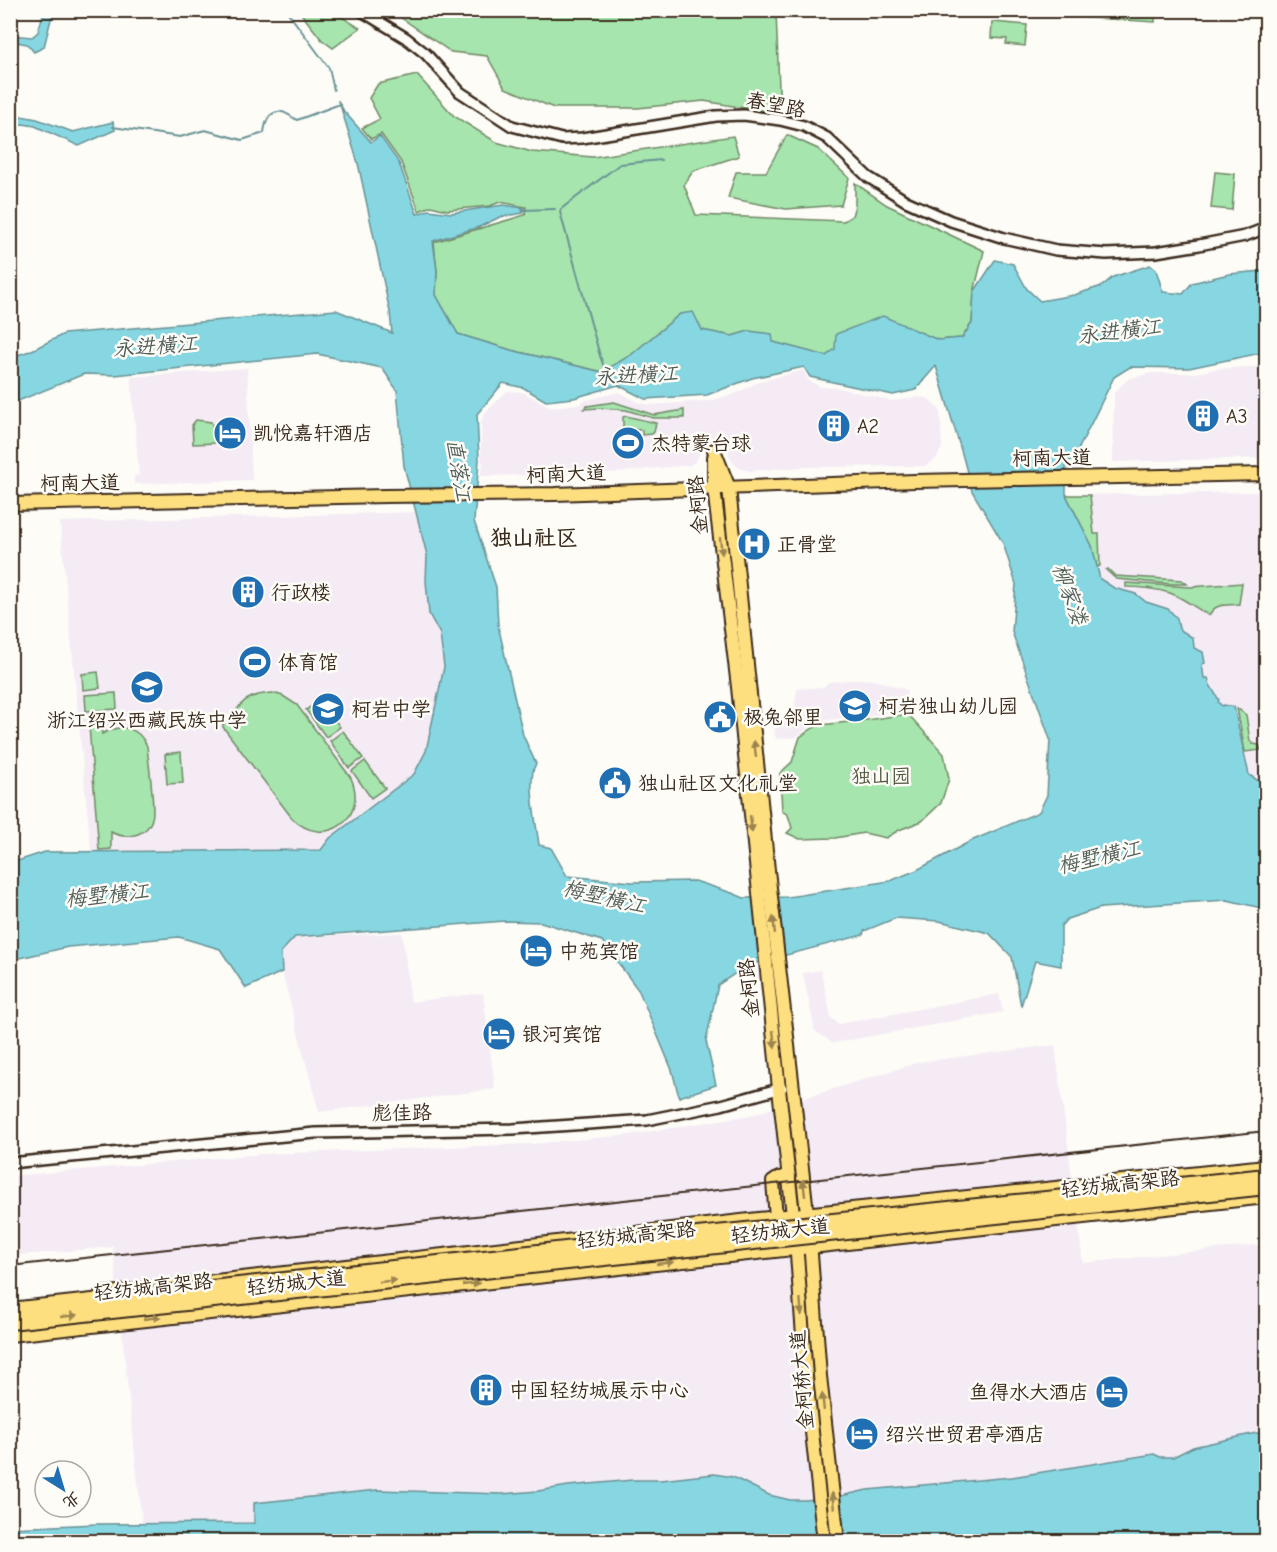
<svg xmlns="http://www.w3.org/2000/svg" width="1277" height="1552" font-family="'Comic Neue','LXGW WenKai TC',sans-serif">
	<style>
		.built { fill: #f4ebf5 }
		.green { fill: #a6e5ad; stroke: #708866; stroke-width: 1.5 }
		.water { fill: #87d7e2; stroke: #699294; stroke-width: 1.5; fill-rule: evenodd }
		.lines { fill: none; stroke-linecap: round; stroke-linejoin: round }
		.stream { stroke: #699294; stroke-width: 2 }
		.minor-casing { stroke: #3b2a1e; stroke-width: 14 }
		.major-casing { stroke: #3b2a1e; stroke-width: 16 }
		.minor { stroke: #fdfcf7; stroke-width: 9 }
		.major { stroke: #fedf80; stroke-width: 12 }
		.rail { stroke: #3b2a1e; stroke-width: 2 }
		.highway-bridge-casing { stroke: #3b2a1e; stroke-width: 18; stroke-linecap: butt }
		.highway-bridge { stroke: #fedf80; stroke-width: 14 }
		.oneway { fill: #9c844f }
		.labels { text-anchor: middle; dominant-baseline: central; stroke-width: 5; stroke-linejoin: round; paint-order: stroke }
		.street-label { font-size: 20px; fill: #3b2a1e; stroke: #fdfcf7 }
		.poi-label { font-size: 20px; fill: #3b2a1e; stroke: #fdfcf7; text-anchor: start }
		.park-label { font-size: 20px; fill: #565942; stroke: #fdfcf7 }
		.water-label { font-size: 21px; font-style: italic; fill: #525e59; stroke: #fdfcf7 }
		.quarter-label { font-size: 22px; font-weight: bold; fill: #3b2a1e; stroke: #fdfcf7 }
	</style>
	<rect width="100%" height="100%" fill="#fdfcf7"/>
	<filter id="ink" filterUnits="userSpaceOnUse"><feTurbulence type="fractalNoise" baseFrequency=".0167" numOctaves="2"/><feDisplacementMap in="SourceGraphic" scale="12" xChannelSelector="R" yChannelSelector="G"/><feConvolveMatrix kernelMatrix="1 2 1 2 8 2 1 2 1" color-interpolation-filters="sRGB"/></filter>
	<g filter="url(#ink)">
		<g class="built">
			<polygon points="1266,366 1266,458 1113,462 1114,393 1128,379 1152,373 1197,373 1214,369"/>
			<polygon points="247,368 252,480 134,484 134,476 139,475 131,377"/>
			<polygon points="803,370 809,381 821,387 839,388 892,401 919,397 929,399 940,410 942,448 936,459 925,466 803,467 749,471 739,468 732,462 729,456 728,450 701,450 696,461 690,465 610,473 480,476 483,464 481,458 481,421 486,412 507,391 522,392 551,407 581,404 583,401 619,392 640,403 651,405 708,401 732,395 759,382"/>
			<polygon points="13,410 16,489 11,489 10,411"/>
			<polygon points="1266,492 1266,783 1262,783 1249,775 1234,707 1224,705 1222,707 1217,702 1219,700 1210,685 1208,678 1204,678 1202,663 1205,663 1194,648 1193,638 1179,629 1177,621 1168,609 1145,602 1133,603 1100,579 1092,546 1066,495"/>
			<polygon points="418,512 427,555 426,581 429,614 440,634 444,667 426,751 414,774 330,838 321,851 91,852 60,522"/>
			<polygon points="858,679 874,680 907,690 906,700 915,701 914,710 879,714 857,719 840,718 817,722 796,737 776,739 774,729 778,728 778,720 785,720 785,712 794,713 797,689 823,687 829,682"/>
			<polygon points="402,933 411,1002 483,993 495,1089 319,1112 282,972 281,952 295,937"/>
			<polygon points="821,970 831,1018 839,1024 999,994 1003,1012 833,1043 815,1031 803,973"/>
			<polygon points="1055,1045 1083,1263 1266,1244 1266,1459 1068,1485 144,1541 113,1247 11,1256 11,1176 264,1154 531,1144 629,1135 751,1115 919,1062"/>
		</g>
		<g class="green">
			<polygon points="404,10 776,11 780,114 704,101 638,108 554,108 505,88 487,56 451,52 400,17"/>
			<polygon points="1079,10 1155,11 1155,22 1078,17"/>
			<polygon points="299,11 332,11 360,28 333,48 322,40"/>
			<polygon points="992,22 1027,25 1025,46 1006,44 1007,39 991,38"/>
			<polygon points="417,75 454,116 496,142 532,152 593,157 733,136 739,156 693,171 684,185 696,215 844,221 852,216 855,205 855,183 887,205 984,251 974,292 972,323 962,338 938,340 883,317 826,356 773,342 749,331 732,336 701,330 680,314 631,355 603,372 511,350 458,334 436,295 437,271 434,242 525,215 526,207 500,202 490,206 447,210 431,206 419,211 401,162 381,134 371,139 362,128 380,119 369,98 378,84"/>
			<polygon points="787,135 818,149 849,178 841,205 786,209 728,198 736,172 766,172"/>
			<polygon points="1215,172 1235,174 1232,210 1211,208"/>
			<polygon points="614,402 654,415 684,410 684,418 653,418 626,410 601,408 584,409 587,406"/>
			<polygon points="626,416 656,423 654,432 652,434 642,435 642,430 623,429 623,417"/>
			<polygon points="196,420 211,422 215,432 215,443 193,444 192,425"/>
			<polygon points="1066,495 1090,495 1094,534 1099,534 1100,566 1097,567 1092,546"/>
			<polygon points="1108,569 1115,576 1182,580 1187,584 1170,584 1116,579 1106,570"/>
			<path d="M 1126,583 L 1190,587 L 1242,583 L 1239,604 C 1228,606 1216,602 1210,614 L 1208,615 C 1196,608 1183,598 1170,593 C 1156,589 1140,587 1126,587 Z"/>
			<polygon points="98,672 100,688 83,690 82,674"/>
			<polygon points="116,693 117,709 86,711 85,695"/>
			<path d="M 273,693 L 283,696 L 297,705 L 351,778 C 369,819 324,850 292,818 L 223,727 L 223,724 L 227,721 L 231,726 C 236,702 249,694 273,693 Z"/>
			<polygon points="320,700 340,727 326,737 306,710"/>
			<polygon points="1237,708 1246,715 1250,741 1253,744 1259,745 1261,750 1245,752"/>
			<path d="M 100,713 L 102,734 C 120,724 137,725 147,746 C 149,766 153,792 153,812 C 152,835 128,841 111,832 L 111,849 L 99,850 L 88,714 Z"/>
			<polygon points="908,714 944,754 949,779 941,803 922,821 899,830 886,838 864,833 835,838 800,839 787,833 792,828 788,815 782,811 780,773 792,762 800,737 813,728 820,725 859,721"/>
			<polygon points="343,731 363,758 349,768 330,741"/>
			<polygon points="181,752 183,783 167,784 165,754"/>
			<polygon points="365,761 385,788 371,798 352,771"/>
		</g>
		<g class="water">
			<polygon points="44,11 51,11 52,15 44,47 34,52 27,44 16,42 11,46 11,35 32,37 38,32"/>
			<path d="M 341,108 L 371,142 L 380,136 L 399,163 L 417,214 L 429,210 L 451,213 L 503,205 L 524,208 L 523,213 L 500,217 L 479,227 L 433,241 L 437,271 L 436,295 L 458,334 L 511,350 L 602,372 L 631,355 L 680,314 L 693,312 L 702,330 L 732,336 L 749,331 L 772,334 L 773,342 L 826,356 L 835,349 L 836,334 L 883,316 L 938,340 L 962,338 L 972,323 L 974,292 L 995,260 L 1013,264 L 1027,289 L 1040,301 L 1074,295 L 1102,286 L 1113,277 L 1150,265 L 1156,270 L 1163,292 L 1183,294 L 1192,283 L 1229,274 L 1263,271 L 1266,267 L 1266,352 L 1189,368 L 1130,367 L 1114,377 L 1073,460 L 1066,461 L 1066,495 L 1092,546 L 1100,579 L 1114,588 L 1136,594 L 1146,602 L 1168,609 L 1177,618 L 1179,629 L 1193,638 L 1194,648 L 1203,652 L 1205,663 L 1202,664 L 1204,678 L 1208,678 L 1210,685 L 1219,700 L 1218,702 L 1222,706 L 1224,705 L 1234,707 L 1249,775 L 1262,783 L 1266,784 L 1266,909 L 1227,900 L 1101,908 L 1067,919 L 1061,926 L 1061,966 L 1035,961 L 1021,1006 L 1012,957 L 989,933 L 939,921 L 896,918 L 864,931 L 863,935 L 748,965 L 718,985 L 706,1041 L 716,1085 L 679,1097 L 672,1070 L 639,991 L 602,941 L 541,922 L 505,921 L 295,937 L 281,952 L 282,972 L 246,988 L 220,949 L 179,937 L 68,947 L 11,960 L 11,863 L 45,852 L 321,850 L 330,838 L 414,774 L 426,751 L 444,667 L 440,634 L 429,614 L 426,581 L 427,555 L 404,466 L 397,390 L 382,368 L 317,354 L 115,375 L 84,374 L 11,404 L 11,357 L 30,351 L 64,334 L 336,310 L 392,333 L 390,312 L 358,163 ZM 936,366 L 963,457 L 972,491 L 1003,543 L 1016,584 L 1012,632 L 1050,739 L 1047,795 L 1039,812 L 971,841 L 917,870 L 890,881 L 788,897 L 744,898 L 732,893 L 695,881 L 632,882 L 567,876 L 551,848 L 539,845 C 537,827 526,777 536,764 L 523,735 L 498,625 L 496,587 L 474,521 L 479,460 L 477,414 L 503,383 L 524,388 L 546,401 L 574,398 L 618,385 L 645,399 L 707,395 L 752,378 L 804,367 L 810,377 L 893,395 L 915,390 Z"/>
			<polygon points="10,114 37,119 73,132 113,122 115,130 79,146 35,126 23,124 11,127"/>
			<polygon points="1256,1433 1266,1433 1266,1541 11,1542 10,1528 97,1524 254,1523 254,1503 377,1490 502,1494 538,1491 568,1486 633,1480 661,1480 714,1474 733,1477 769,1495 790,1500 806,1500 841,1496 867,1490 1012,1477 1154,1454 1160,1457 1173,1457 1193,1447"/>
		</g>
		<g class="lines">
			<g class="stream">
				<polyline points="286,10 329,68 334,90"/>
				<polyline points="338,101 343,110"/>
				<path d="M 113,127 L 180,137 L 205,130 L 242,140 L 264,133 C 265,123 269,110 282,112 C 287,113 293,118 297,120 L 340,104"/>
				<polyline points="522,210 555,209"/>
				<polyline points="606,372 600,356 560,212 561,209 620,164 661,160"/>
			</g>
			<g class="minor-casing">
				<g id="minor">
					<polyline points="360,10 406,38 426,54 460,92 512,126 562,139 582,138 716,116 744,115 780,120 804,126 827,138 868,177 906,201 951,221 1004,238 1056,250 1106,254 1156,252 1199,245 1245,236 1266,228"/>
					<polyline points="10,1163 315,1133 513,1129 647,1120 721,1105 782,1088"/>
				</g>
			</g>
			<g class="major-casing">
				<g id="major">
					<polyline points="714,450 729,488 768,870 808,1221"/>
					<polyline points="714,457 714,488 738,687 779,1089 794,1224"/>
					<polyline points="10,504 386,496 555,494 915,481 1266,474"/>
					<polyline points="776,1217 773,1182 779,1178 789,1177"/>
					<polyline points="796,1241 806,1377 824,1542"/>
					<polyline points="810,1241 820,1376 838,1542"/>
					<polyline points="101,1294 794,1215 1266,1166"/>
					<polyline points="10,1335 1266,1197"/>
				</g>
			</g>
			<use href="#minor" class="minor"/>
			<use href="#major" class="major"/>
			<polyline class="rail" points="10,1266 1266,1131"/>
			<g class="highway-bridge-casing">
				<g id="highway-bridge">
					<polyline points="10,1310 611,1244 1266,1176"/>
					<polyline points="10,1322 1266,1187"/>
				</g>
			</g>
			<use href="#highway-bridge" class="highway-bridge"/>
		</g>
		<defs><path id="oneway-solid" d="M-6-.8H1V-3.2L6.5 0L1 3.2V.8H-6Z" transform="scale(1.5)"/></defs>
		<g class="oneway">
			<use href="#oneway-solid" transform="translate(721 546) rotate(83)"/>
			<use href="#oneway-solid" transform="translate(755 749) rotate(-97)"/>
			<use href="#oneway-solid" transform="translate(751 824) rotate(84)"/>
			<use href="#oneway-solid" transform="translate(774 925) rotate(-96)"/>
			<use href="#oneway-solid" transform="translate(774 1039) rotate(84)"/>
			<use href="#oneway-solid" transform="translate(804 1188) rotate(-97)"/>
			<use href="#oneway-solid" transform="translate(665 1263) rotate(-6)"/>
			<use href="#oneway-solid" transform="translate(388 1281) rotate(-6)"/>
			<use href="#oneway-solid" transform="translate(471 1284) rotate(-6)"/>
			<use href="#oneway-solid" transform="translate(801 1307) rotate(86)"/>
			<use href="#oneway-solid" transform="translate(69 1316) rotate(-6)"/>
			<use href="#oneway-solid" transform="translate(152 1318) rotate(-6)"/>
			<use href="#oneway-solid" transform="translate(823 1402) rotate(-96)"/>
			<use href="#oneway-solid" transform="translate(833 1501) rotate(-96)"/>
		</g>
	</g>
	<defs>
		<g id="building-disc" transform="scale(1.725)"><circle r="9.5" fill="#1f6fb2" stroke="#fdfcf7"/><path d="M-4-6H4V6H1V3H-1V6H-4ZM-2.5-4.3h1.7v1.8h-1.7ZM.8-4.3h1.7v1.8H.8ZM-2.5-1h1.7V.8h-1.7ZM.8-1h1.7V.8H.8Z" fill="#fff"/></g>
		<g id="hotel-disc" transform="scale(1.725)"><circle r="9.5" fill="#1f6fb2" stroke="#fdfcf7"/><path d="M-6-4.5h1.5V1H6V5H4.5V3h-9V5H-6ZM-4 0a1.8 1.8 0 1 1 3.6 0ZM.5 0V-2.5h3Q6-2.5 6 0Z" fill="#fff"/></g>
		<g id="stadium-disc" transform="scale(1.725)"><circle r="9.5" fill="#1f6fb2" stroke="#fdfcf7"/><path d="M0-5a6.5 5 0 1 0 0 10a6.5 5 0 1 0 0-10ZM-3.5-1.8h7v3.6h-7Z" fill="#fff"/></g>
		<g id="hospital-disc" transform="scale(1.725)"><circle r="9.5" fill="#1f6fb2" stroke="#fdfcf7"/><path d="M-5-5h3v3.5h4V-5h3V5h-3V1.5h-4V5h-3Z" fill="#fff"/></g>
		<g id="school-disc" transform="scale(1.725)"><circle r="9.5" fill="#1f6fb2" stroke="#fdfcf7"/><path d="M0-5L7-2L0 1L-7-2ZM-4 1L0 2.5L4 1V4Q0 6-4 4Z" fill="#fff"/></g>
		<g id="civic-disc" transform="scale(1.725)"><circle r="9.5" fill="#1f6fb2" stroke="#fdfcf7"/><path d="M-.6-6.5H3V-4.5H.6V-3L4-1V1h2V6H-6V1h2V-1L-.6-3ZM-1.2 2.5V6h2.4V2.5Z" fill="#fff"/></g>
	</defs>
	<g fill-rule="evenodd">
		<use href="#building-disc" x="1203" y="416"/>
		<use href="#building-disc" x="834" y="426"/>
		<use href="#hotel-disc" x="230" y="433"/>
		<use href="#stadium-disc" x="628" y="443"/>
		<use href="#hospital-disc" x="754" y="544"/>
		<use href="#building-disc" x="248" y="592"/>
		<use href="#stadium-disc" x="255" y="662"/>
		<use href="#school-disc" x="147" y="687"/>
		<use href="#school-disc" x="855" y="706"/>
		<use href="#school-disc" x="328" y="709"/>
		<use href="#civic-disc" x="720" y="717"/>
		<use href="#civic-disc" x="615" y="783"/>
		<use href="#hotel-disc" x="536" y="951"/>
		<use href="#hotel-disc" x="499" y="1034"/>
		<use href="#building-disc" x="486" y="1390"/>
		<use href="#hotel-disc" x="1112" y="1392"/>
		<use href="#hotel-disc" x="862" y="1434"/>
	</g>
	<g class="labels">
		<g class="street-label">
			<text transform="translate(776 105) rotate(11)">春望路</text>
			<text transform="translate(1052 458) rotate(-1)">柯南大道</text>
			<text transform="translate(566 474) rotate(-2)">柯南大道</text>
			<text transform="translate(80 483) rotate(-1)">柯南大道</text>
			<text transform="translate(698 505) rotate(-95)">金柯路</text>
			<text transform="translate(749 988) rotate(-96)">金柯路</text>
			<text transform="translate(402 1113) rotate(-1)">彪佳路</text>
			<text transform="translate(1120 1184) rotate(-6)">轻纺城高架路</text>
			<text transform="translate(780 1231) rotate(-6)">轻纺城大道</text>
			<text transform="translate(636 1235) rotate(-6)">轻纺城高架路</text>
			<text transform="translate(296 1283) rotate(-6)">轻纺城大道</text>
			<text transform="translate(153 1287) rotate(-6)">轻纺城高架路</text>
			<text transform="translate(802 1380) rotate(-95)">金柯桥大道</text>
		</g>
		<g class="poi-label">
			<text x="1226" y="416">A3</text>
			<text x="857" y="426">A2</text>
			<text x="253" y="433">凯悦嘉轩酒店</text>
			<text x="651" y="443">杰特蒙台球</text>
			<text x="777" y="544">正骨堂</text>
			<text x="271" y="592">行政楼</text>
			<text x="278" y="662">体育馆</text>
			<text x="878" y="706">柯岩独山幼儿园</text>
			<text x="351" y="709">柯岩中学</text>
			<text x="743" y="717">极兔邻里</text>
			<text x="147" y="720" text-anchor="middle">浙江绍兴西藏民族中学</text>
			<text x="638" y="783">独山社区文化礼堂</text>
			<text x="559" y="951">中苑宾馆</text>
			<text x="522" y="1034">银河宾馆</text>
			<text x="509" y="1390">中国轻纺城展示中心</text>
			<text x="1089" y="1392" text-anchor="end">鱼得水大酒店</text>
			<text x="885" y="1434">绍兴世贸君亭酒店</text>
		</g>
		<g class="park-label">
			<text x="881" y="776">独山园</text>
		</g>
		<g class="water-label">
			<text transform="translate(1119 331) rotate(-7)">永进横江</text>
			<text transform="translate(155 346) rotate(-4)">永进横江</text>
			<text transform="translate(636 375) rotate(-3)">永进横江</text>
			<text transform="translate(459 470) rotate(81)">直落江</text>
			<text transform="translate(1070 594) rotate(70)">柳家溇</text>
			<text transform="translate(1099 857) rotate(-13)">梅墅横江</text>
			<text transform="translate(107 895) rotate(-6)">梅墅横江</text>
			<text transform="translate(604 897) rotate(13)">梅墅横江</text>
		</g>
		<g class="quarter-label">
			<text x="534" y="538">独山社区</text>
		</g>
	</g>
	<rect width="1277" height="1552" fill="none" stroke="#fdfcf7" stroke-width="36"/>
	<rect x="18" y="18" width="1241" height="1516" fill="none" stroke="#3b2a1e" stroke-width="2" filter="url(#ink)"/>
	<g transform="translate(63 1489) rotate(143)"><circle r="28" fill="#fdfcf7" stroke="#afa8a0" stroke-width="1.5"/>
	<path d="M0-4.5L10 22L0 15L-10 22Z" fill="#1f6fb2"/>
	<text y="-9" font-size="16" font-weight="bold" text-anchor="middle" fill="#3b2a1e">北</text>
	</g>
</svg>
